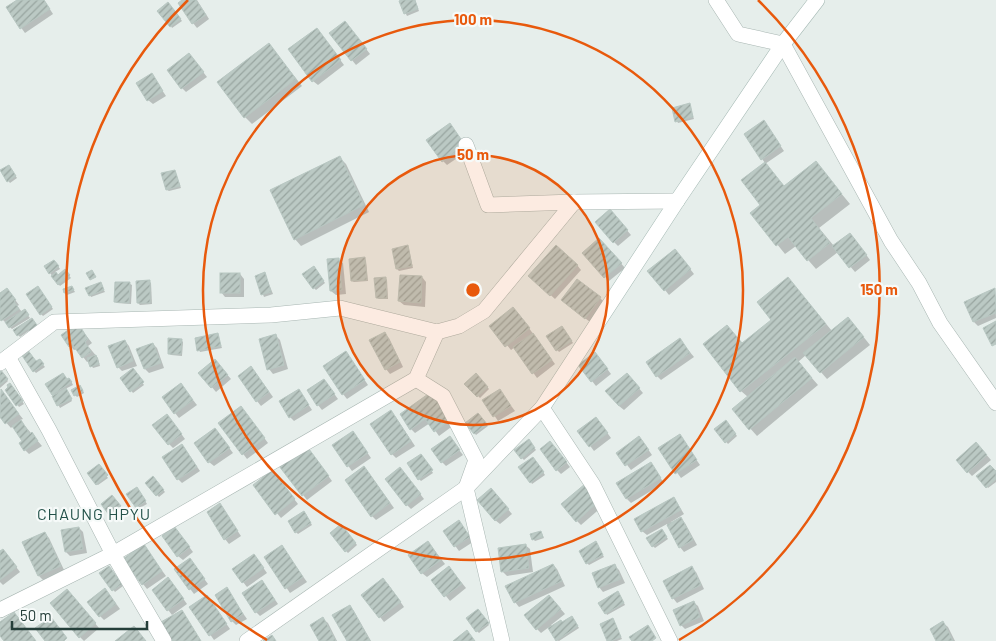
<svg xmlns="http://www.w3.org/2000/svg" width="996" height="641" font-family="Barlow,sans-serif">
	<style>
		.shadow { fill: #0003 }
		.building { fill: url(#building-hatch); stroke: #b8c7c2 }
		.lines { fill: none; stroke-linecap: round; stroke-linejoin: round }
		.street-casing { stroke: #a8b6b2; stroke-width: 16 }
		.secondary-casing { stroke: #a5b9b4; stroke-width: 16 }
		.street { stroke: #fff; stroke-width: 15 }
		.secondary { stroke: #fff; stroke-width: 15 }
		.ring { fill: none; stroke: #e8590c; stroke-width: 2.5 }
		.labels { text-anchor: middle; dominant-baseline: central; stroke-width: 4.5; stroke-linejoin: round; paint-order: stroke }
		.quarter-label { font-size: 16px; letter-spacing: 1px; fill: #225149; stroke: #f6faf9 }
		.centre { fill: #e8590c; stroke: #f6faf9; stroke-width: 2.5 }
		.ring-label { font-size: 15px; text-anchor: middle; font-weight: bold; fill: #e8590c; stroke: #f6faf9; stroke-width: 4.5; stroke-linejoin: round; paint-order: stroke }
	</style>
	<defs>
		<pattern id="building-hatch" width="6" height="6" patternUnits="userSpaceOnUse" patternTransform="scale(1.25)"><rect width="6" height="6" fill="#bbc9c4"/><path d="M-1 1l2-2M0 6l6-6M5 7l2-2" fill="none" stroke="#98a5a0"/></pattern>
	</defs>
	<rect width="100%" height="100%" fill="#e6eeeb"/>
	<g class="shadow">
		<polygon points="19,0 44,0 53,14 25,33 7,8"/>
		<polygon points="184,0 197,0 209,19 197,28 193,23"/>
		<polygon points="404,0 415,0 419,11 407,16 400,2"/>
		<polygon points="170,5 182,21 172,28 171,26"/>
		<polygon points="349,27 370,54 356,65 331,34"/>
		<polygon points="317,29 344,65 318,85 313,81"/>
		<polygon points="269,44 302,86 252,124 245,117"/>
		<polygon points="193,59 207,77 186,92 182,88"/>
		<polygon points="152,75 166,96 153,104 148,100"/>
		<polygon points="689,105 694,119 678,123 677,121"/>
		<polygon points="764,122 784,151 765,164 785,187 816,163 850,204 819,228 834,246 850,234 854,238 870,260 855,272 838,252 816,269 796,246 785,254 752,213 762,205 743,180 765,163 745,134"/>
		<polygon points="449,125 469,150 447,165 443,161"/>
		<polygon points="340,158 346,164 369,212 301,246 295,239"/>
		<polygon points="10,168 17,178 10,183 1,171"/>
		<polygon points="175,171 181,188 169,191 167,190"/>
		<polygon points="614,215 631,235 618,246 614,242"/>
		<polygon points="603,243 625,268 609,281 584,253"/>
		<polygon points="407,247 409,249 413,268 399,271 397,269 393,250"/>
		<polygon points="679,255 694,274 669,295 665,290"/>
		<polygon points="338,259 343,263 346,294 336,295 331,291"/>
		<polygon points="364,259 366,261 368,281 354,282 352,281"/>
		<polygon points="56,263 60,269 55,272 58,276 65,271 71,278 60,286 50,273"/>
		<polygon points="577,265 581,270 555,299 534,280"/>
		<polygon points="315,269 325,283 316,290 314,288"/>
		<polygon points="240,274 244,279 244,297 225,297 221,292"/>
		<polygon points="265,274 273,294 264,297 256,277"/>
		<polygon points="422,277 426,282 425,307 404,305 399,301"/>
		<polygon points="385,278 387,280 388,299 379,299 377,298"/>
		<polygon points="788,278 832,331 854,325 870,345 827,379 806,355 798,362 818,385 757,436 733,409 748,397 741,391 727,326 743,344 773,321"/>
		<polygon points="150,282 151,283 152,304 140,305 138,303"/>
		<polygon points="100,283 105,292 91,297 90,295"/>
		<polygon points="130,284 132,285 131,304 117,303 115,302"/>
		<polygon points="72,287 75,292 67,295 65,293"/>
		<polygon points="7,289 19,305 17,306 22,312 26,313 30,318 12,329 0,317 0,294"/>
		<polygon points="39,289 53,309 43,316 41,314"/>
		<polygon points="995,290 996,318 978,326 974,322 966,302"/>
		<polygon points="600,298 604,302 590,322 562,300"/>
		<polygon points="518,313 555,364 537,378 515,347 511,350 491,326"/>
		<polygon points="32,319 30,330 20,337 15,331"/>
		<polygon points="78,325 92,343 88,346 98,358 100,366 93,368 89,361 87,362 77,349 74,350 70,346"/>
		<polygon points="564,329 573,343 559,352 548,337"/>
		<polygon points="217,334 222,348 200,352 199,350"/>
		<polygon points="384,334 389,338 403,367 390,374 386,369"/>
		<polygon points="275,335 280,340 288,369 273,374 269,369"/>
		<polygon points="181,340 183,342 182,356 171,355 169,354"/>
		<polygon points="680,340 694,357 661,380 657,376"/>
		<polygon points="125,341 129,346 137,366 122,371 118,367"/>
		<polygon points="153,344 157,348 164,368 149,373 145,369 138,350"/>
		<polygon points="346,352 368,385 347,399 343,394"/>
		<polygon points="599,358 611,374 596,386 580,366"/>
		<polygon points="41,362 45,367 36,373 34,371 36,363"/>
		<polygon points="219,365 231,379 216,392 200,373"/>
		<polygon points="0,371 8,381 0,388"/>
		<polygon points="135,372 144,385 133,393 122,378"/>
		<polygon points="255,372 273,397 261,406 257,401"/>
		<polygon points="476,374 489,389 480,398 466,384"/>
		<polygon points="631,379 643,393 624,410 619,406"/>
		<polygon points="324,380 338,399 322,410 318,405"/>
		<polygon points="67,381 71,381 73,385 65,389 72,401 60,408 53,394"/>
		<polygon points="181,385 197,405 179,418 175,413"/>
		<polygon points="12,386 24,404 19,407 7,390"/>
		<polygon points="82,388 84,393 77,397 75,395"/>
		<polygon points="299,390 312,410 294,421 290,417"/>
		<polygon points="1,391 23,419 20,420 42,446 29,454 25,450 23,441 13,426 11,428 3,419 0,418"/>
		<polygon points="500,391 515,411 498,421 484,400"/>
		<polygon points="431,394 454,425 439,436 430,423 415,433 411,429"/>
		<polygon points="245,412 268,443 247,459 220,423"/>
		<polygon points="478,415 488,426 476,435 467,423"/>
		<polygon points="395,416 415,446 396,458 392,454"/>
		<polygon points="171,420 185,439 173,448 169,444"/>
		<polygon points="600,423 611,438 594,451 579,431"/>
		<polygon points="728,424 737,436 728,444 716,429"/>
		<polygon points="215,429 233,453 214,466 209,462"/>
		<polygon points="353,432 371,458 352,471 333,445"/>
		<polygon points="680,436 700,465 681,478 660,449"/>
		<polygon points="450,438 463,455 446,466 442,462"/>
		<polygon points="530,442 536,450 524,460 522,458"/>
		<polygon points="550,442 570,467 561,474 557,470"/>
		<polygon points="643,442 652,455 631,470 618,453"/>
		<polygon points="976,443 991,460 972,476 957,460"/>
		<polygon points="182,445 200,471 182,483 178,479"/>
		<polygon points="310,451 332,481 307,500 281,466"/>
		<polygon points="423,457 433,473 421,481 419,479"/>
		<polygon points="535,460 545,475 532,484 531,482"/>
		<polygon points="651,464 664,483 631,503 627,499"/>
		<polygon points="98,465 108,478 98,485 96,484"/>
		<polygon points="368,472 394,508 376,520 372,516"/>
		<polygon points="404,473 424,499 411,509 407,505"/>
		<polygon points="996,473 996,482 988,488 978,476"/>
		<polygon points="276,476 298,504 281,518 254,485"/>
		<polygon points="153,478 165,492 159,497 147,483"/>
		<polygon points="585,486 603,506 581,525 577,521"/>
		<polygon points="138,490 147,504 138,509 137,508"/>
		<polygon points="495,494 512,514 500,524 495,520"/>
		<polygon points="114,498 122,508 112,516 110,514"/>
		<polygon points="674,498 684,514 671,522 672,524 681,519 685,523 697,545 684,552 680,547 667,524 647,535 642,531"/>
		<polygon points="220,505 241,536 229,544 225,539"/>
		<polygon points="306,514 312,525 298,534 296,532"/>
		<polygon points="459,522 473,542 459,551 445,532"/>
		<polygon points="343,527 357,545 348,553 346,551"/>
		<polygon points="79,528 83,532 87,553 70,556 66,552"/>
		<polygon points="178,532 193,552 183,560 178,556"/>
		<polygon points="541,532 544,538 535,541 533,539"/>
		<polygon points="663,532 668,539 655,548 653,546"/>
		<polygon points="45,533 49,538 64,570 43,580 39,576 24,543"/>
		<polygon points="428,542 445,564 427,577 422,573"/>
		<polygon points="597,544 604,557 589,565 587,563"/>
		<polygon points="525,545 530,549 533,572 507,576 502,571"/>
		<polygon points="144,546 166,576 147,589 143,584"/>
		<polygon points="282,547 307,582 290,593 266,557"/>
		<polygon points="0,553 7,555 20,572 3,585 0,582"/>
		<polygon points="254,555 267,573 247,587 243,582"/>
		<polygon points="190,560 208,584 194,594 176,570"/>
		<polygon points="553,565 557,569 565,586 519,607 515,602"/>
		<polygon points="615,566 619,570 625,583 603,592 599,587"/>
		<polygon points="691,568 696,572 704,589 677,603 673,598"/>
		<polygon points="111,570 123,586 115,592 101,573"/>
		<polygon points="453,572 466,588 450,601 433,580"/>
		<polygon points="262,581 278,604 260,616 256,612"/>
		<polygon points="172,583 187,604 172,615 153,590"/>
		<polygon points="388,584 404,607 384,622 363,595"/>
		<polygon points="226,589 247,619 236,625 232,621"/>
		<polygon points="109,594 120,609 104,620 100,616"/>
		<polygon points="71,595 99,628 84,641 80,637"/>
		<polygon points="620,595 625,605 607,615 606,613"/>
		<polygon points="207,596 230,629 214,640 191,607"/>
		<polygon points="553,600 565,614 551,625 552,627 574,620 579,628 559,641 556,640 549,627 541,633 537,629"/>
		<polygon points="693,602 698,606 704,621 685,629 681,625"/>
		<polygon points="350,606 354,611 371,641 348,641"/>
		<polygon points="480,612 489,625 479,633 477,631"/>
		<polygon points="323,619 328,623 337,641 320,641"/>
		<polygon points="614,622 622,639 617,641 608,641"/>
		<polygon points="943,623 948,627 955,641 937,641"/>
	</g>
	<g class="building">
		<polygon points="17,0 44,0 50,9 20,29 6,7"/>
		<polygon points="182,0 196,0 206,15 192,24 178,3"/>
		<polygon points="401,0 415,0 418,9 404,14 399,1"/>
		<polygon points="168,2 181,19 170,27 157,11"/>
		<polygon points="345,21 367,49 351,61 329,33"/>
		<polygon points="317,28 341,60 312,82 288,49"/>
		<polygon points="269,43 296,79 244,118 217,82"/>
		<polygon points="189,53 204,72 181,89 167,70"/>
		<polygon points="152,73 163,91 147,101 136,83"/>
		<polygon points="690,103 693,117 675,122 672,108"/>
		<polygon points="764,120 781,146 761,160 744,134"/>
		<polygon points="450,123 465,145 442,162 426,140"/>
		<polygon points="340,156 364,205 294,240 270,190"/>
		<polygon points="816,161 842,194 811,218 830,243 807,261 788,237 776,246 750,213 760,205 741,180 765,162 784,186"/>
		<polygon points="9,165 16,176 7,182 0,170"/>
		<polygon points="175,170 180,186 166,190 161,173"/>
		<polygon points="610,209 628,230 613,243 595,222"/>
		<polygon points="850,233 867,255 849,268 832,246"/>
		<polygon points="599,238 622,263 604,278 582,253"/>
		<polygon points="408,245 412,266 396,269 392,249"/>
		<polygon points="556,245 578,265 550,296 528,276"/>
		<polygon points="675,249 691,269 664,291 647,271"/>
		<polygon points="365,257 367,280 351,281 349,259"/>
		<polygon points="339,258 342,290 330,291 327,259"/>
		<polygon points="54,260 59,266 49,274 44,266"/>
		<polygon points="314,266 324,281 313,289 302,274"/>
		<polygon points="65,269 70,275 58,285 51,276 56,272 58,275"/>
		<polygon points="92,270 96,277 90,280 86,273"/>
		<polygon points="265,272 271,292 261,295 255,276"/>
		<rect x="220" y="273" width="20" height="20"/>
		<polygon points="400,275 422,276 421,303 398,301"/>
		<polygon points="386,277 387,298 376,298 374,278"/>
		<polygon points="788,277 826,324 740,392 703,344 727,325 742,343 771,320 757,302"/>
		<polygon points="577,279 601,297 585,319 561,300"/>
		<polygon points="150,280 150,303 137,303 136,281"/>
		<polygon points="101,282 104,290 89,296 85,288"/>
		<polygon points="115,282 130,282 129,303 114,302"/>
		<polygon points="38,286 52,307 40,315 26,294"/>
		<polygon points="72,286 74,290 64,293 63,289"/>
		<polygon points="7,288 16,300 14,301 19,309 1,321 0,319 0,293"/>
		<polygon points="995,288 996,313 973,322 964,302"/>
		<polygon points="513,307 530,328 505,347 489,326"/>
		<polygon points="25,309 29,315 9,328 5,322"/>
		<polygon points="848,317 864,337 820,373 803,353"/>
		<polygon points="32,318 39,328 31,333 28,329 17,336 13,330"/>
		<polygon points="996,321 996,344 992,346 983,328"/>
		<polygon points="78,323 88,339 85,342 91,352 82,358 72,344 69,347 61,335"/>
		<polygon points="562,326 572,341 556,351 546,336"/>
		<polygon points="385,332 400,362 385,370 369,340"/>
		<polygon points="218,333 221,346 197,351 195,338"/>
		<polygon points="533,333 552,360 532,374 513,347"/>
		<polygon points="276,334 284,365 267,370 259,339"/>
		<polygon points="168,338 182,339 181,354 168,354"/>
		<polygon points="680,338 690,353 656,377 646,362"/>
		<polygon points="125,340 133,361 117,368 108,346"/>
		<polygon points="153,343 161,363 144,369 136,349"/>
		<polygon points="27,349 36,361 40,359 44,364 33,372 21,354"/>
		<polygon points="346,351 365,380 342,395 323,366"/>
		<polygon points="595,352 608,369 591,382 578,365"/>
		<polygon points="96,355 99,364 90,367 87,358"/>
		<polygon points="795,357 812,378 749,430 732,409"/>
		<polygon points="215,359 228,375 211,388 198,373"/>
		<polygon points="251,366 269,392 256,402 238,376"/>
		<polygon points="133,368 144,382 130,392 120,378"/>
		<polygon points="0,369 8,379 0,385"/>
		<polygon points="63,373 67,379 69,378 72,382 52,395 45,384"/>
		<polygon points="476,373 488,387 477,397 464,384"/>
		<polygon points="627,373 640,388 619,406 605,391"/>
		<polygon points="324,379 335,394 317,406 307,390"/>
		<polygon points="10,383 23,401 16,406 5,390 8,387 7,385"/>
		<polygon points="181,383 193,400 174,414 162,397"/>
		<polygon points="80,385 83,391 74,396 71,390"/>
		<polygon points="66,388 72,399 57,406 52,396"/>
		<polygon points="1,389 19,414 5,424 0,417"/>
		<polygon points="299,389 309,405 289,418 279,401"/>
		<polygon points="500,389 511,406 493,417 482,400"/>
		<polygon points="431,392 451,420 434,432 425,419 410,430 400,414"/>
		<polygon points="241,406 265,438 242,455 218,423"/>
		<polygon points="391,410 411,441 391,455 370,424"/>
		<polygon points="478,413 487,424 474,434 465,423"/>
		<polygon points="167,414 182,434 168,445 152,425"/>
		<polygon points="596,417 608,433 589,447 577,431"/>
		<polygon points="21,420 30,434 32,432 38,441 24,451 19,443 22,441 12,426"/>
		<polygon points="726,420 736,434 725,443 714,429"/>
		<polygon points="215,428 230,448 208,463 194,443"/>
		<polygon points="353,431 368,453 347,467 332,445"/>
		<polygon points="680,434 697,460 675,474 658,448"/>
		<polygon points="450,436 460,450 441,463 431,449"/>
		<polygon points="639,436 649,450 625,466 616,453"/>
		<polygon points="529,439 535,448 521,459 514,450"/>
		<polygon points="550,441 567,462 556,471 540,449"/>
		<polygon points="976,442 987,455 967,473 956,460"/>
		<polygon points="182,444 197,467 177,480 162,457"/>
		<polygon points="306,445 329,476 302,496 279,466"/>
		<polygon points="421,454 433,470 418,480 407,463"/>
		<polygon points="533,457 544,472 530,483 518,467"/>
		<polygon points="651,462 661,478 626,499 616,483"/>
		<polygon points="99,464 108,475 96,485 87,473"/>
		<polygon points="990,465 996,471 996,479 986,488 976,476"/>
		<polygon points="364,466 390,503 371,517 345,480"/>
		<polygon points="400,467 421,494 406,506 385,479"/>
		<polygon points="272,470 295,499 275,515 253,485"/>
		<polygon points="153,476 164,490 156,496 145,483"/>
		<polygon points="585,484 599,501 576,522 561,504"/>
		<polygon points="137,487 146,501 136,508 126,494"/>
		<polygon points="491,488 509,509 495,521 477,500"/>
		<polygon points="112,495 121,506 109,515 101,504"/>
		<polygon points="674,497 681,510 641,532 634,519"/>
		<polygon points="220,503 238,531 224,540 207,512"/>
		<polygon points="304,511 311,523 295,533 288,521"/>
		<polygon points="681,517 693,540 679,548 667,525"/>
		<polygon points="459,520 470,537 454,547 443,531"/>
		<polygon points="341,524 356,543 345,552 330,533"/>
		<polygon points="174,526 190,547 177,557 162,536"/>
		<polygon points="79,527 83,549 65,552 61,530"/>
		<polygon points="662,529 667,537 652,547 646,538"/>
		<polygon points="541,531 543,537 532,540 530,534"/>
		<polygon points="45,532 61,566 38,576 22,542"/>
		<polygon points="428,541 441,560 421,574 408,555"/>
		<polygon points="596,541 603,555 586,564 579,551"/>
		<polygon points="144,544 162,571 142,585 123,559"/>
		<polygon points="526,544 529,568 501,572 498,548"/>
		<polygon points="282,545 303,577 285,589 264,557"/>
		<polygon points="3,549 17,567 0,580 0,551"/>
		<polygon points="254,554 264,568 242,583 232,569"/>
		<polygon points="190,558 205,579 189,590 174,569"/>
		<polygon points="553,564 562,581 514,603 505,586"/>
		<polygon points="615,564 621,579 598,588 592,573"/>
		<polygon points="109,566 122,584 112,591 99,573"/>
		<polygon points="449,566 462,584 444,597 431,580"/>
		<polygon points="692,566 701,585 672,599 663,581"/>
		<polygon points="168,577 184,599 167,611 152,590"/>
		<polygon points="383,578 401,602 379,618 361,595"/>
		<polygon points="262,580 275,600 255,613 242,593"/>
		<polygon points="227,587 243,614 231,622 215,595"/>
		<polygon points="105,588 116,604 99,617 87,602"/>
		<polygon points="67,589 96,623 79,638 50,603"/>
		<polygon points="618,591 624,603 605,614 598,603"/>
		<polygon points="207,595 227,624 209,636 189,607"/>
		<polygon points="549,595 561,609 536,630 524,615"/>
		<polygon points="694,601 700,617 680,626 673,610"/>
		<polygon points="350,605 370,641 347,641 332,615"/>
		<polygon points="478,609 489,623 476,632 466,618"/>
		<polygon points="182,610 201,641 172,641 161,622"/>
		<polygon points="14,612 36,641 4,641 0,636 0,622"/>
		<polygon points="572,616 578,626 556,641 548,628 561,620 562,622"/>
		<polygon points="51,617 67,638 64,641 45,641 35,628"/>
		<polygon points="323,617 336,641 319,641 310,625"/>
		<polygon points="613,618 621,637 611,641 607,641 600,624"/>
		<polygon points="943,621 953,641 936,641 930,629"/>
		<polygon points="648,625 656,638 652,641 632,641 629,637"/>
		<polygon points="134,626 146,641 115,641"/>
		<polygon points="467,630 475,641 453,641"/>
		<polygon points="272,635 276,641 263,641"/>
	</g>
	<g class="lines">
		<g class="street-casing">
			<g id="street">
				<polyline points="716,0 738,34 783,44 891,241 919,283 940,323 996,403"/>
				<polyline points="466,145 488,205 574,202 677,201"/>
				<polyline points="8,357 49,430 113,554 164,641"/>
				<polyline points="0,363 54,322 271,315 340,308 437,332 459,326 484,311 574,202"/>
				<polyline points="416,379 443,396 476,460 466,488 502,641"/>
				<polyline points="0,610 113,554 416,379 437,332"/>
				<polyline points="247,641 466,488 542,408 593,485 670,641"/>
			</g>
		</g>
		<g class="secondary-casing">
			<polyline id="secondary" points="542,408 677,201 783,44 817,0"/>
		</g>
		<use href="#street" class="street"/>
		<use href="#secondary" class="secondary"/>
	</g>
	<circle cx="473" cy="290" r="135" fill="#e8590c" fill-opacity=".12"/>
	<g class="ring">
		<circle cx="473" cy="290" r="135"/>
		<circle cx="473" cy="290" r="270"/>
		<path d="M267 640A406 406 0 0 1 188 0M758 0A406 406 0 0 1 679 640"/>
	</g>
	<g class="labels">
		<g class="quarter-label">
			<text x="94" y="513">CHAUNG HPYU</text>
		</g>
	</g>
	<circle cx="473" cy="290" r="8" class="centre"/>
	<g class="ring-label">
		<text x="473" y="25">100 m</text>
		<text x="473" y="160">50 m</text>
		<text x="879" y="295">150 m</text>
	</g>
	<path d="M12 621v8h135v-8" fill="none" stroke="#253f3a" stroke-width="2.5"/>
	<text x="20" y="621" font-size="15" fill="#253f3a" stroke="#f6faf9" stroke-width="4" paint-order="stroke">50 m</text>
</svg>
